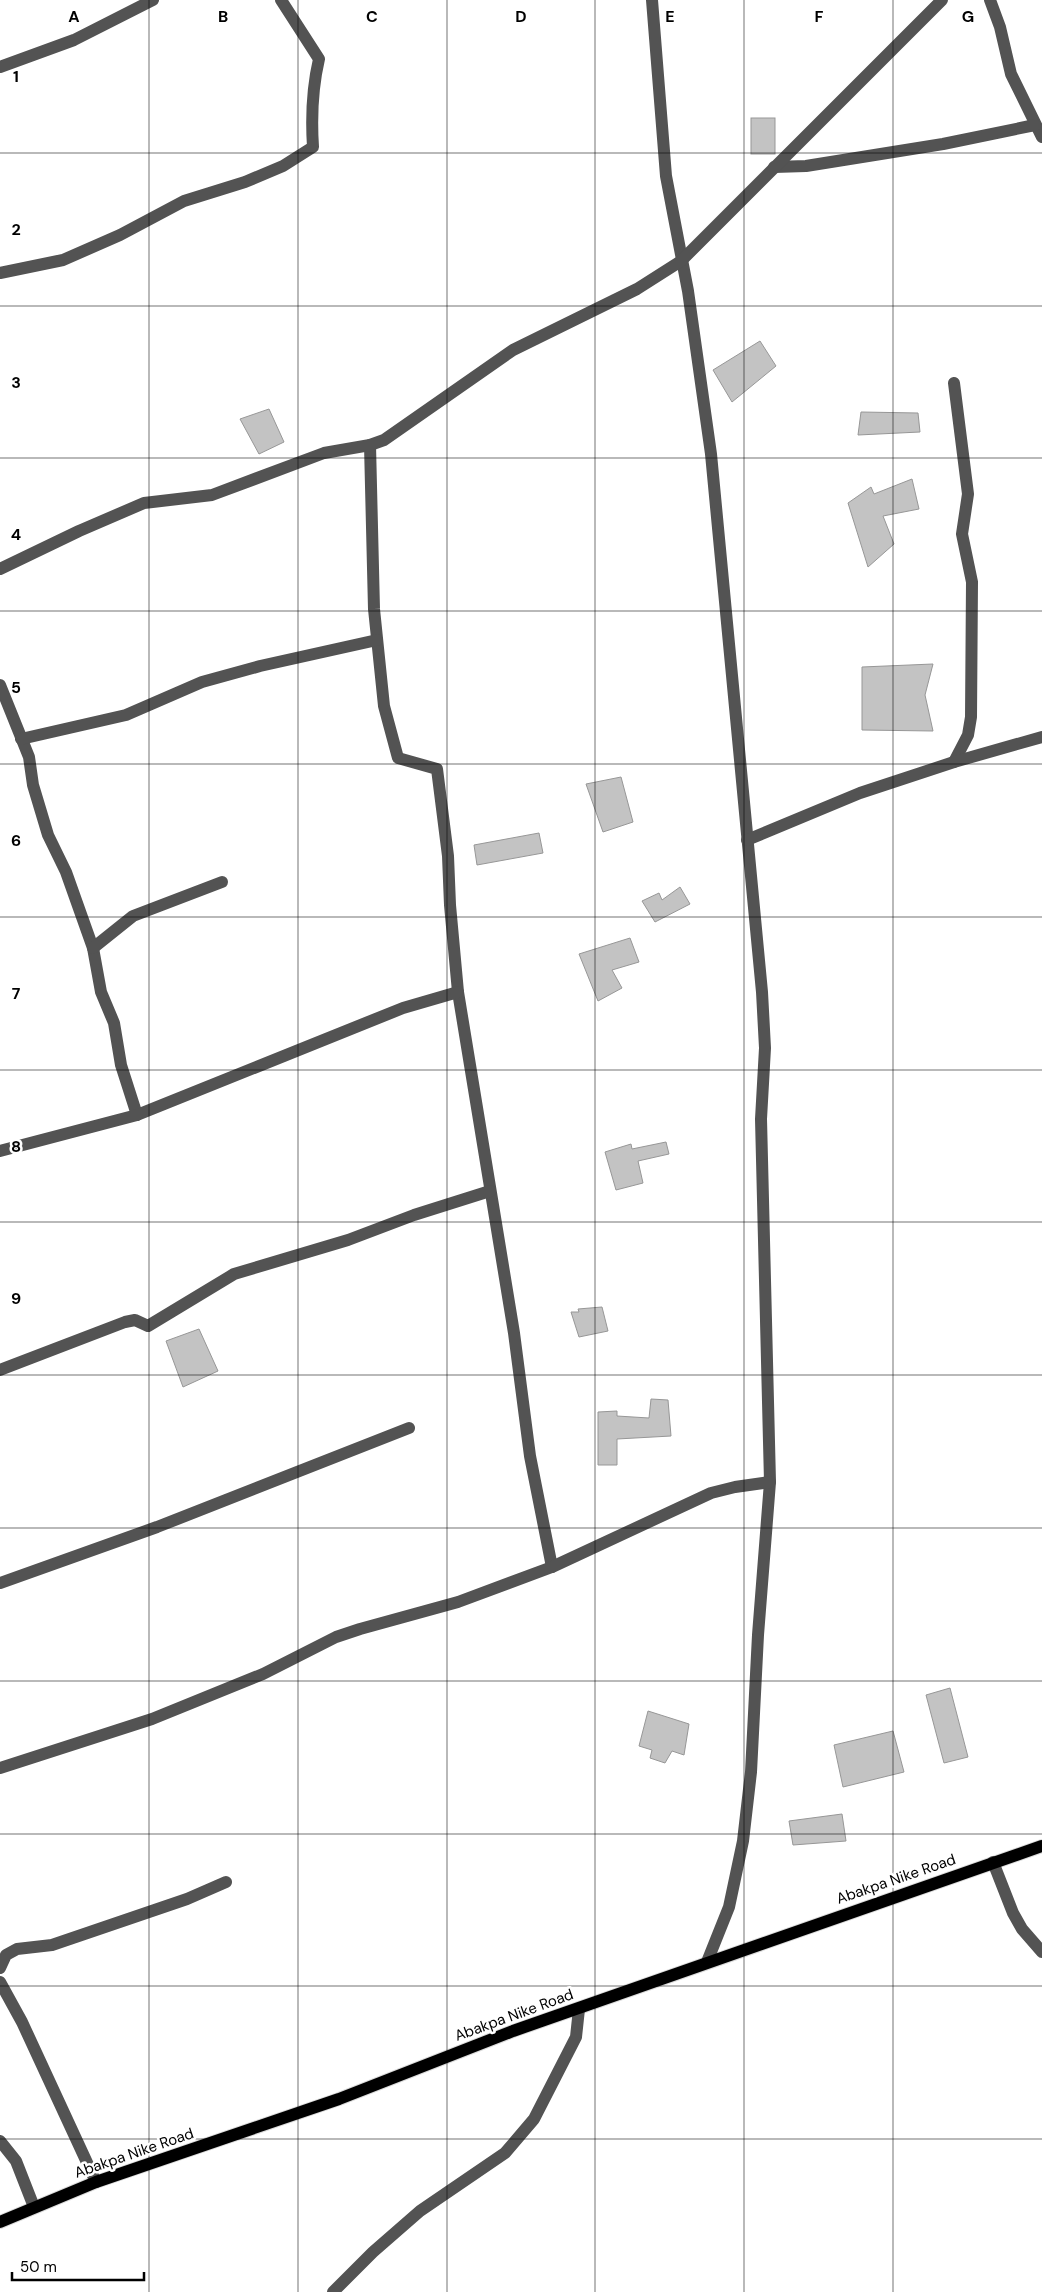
<svg xmlns="http://www.w3.org/2000/svg" width="1042" height="2292" font-family="'DM Sans',sans-serif">
	<style>
		.building { fill: #c3c3c3; stroke: #979797 }
		.lines { fill: none; stroke-linecap: round; stroke-linejoin: round }
		.major-casing { stroke: #dbdbdb; stroke-width: 14 }
		.minor { stroke: #535353; stroke-width: 12 }
		.major { stroke: #000; stroke-width: 12 }
		.grid { fill: none; stroke: #000; stroke-width: 1; stroke-opacity: 0.55 }
		.labels { text-anchor: middle; dominant-baseline: central; stroke-width: 5; stroke-linejoin: round; paint-order: stroke }
		.street-label { font-size: 15px; fill: #000; stroke: #fff }
		.grid-label { font-size: 16px; text-anchor: middle; font-weight: bold; fill: #000; stroke: #fff; stroke-width: 5; stroke-linejoin: round; paint-order: stroke }
	</style>
	<rect width="100%" height="100%" fill="#fff"/>
	<g class="building">
		<rect x="751" y="118" width="24" height="36"/>
		<polygon points="760,341 776,366 732,402 713,370"/>
		<polygon points="269,409 284,442 259,454 240,419"/>
		<polygon points="861,412 918,413 920,432 858,435"/>
		<polygon points="912,479 919,509 883,516 894,544 868,567 848,503 871,487 874,494"/>
		<polygon points="933,664 925,695 933,731 862,730 862,667"/>
		<polygon points="621,777 633,822 603,832 586,784"/>
		<polygon points="539,833 543,853 477,865 474,845"/>
		<polygon points="680,887 690,904 655,922 642,901 659,893 662,900"/>
		<polygon points="630,938 639,962 612,970 622,988 598,1001 579,954"/>
		<polygon points="666,1142 669,1154 638,1161 643,1183 616,1190 605,1152 631,1144 632,1149"/>
		<polygon points="602,1307 608,1331 579,1337 571,1312 579,1312 578,1309"/>
		<polygon points="199,1329 218,1371 183,1387 166,1341"/>
		<polygon points="651,1399 668,1400 671,1436 617,1439 617,1465 598,1465 598,1412 617,1411 617,1416 649,1418"/>
		<polygon points="950,1688 968,1757 944,1763 926,1695"/>
		<polygon points="648,1711 689,1724 684,1755 672,1751 665,1763 650,1758 652,1750 639,1746"/>
		<polygon points="893,1731 904,1772 843,1787 834,1745"/>
		<polygon points="842,1814 846,1841 793,1845 789,1821"/>
	</g>
	<g class="lines">
		<g class="major-casing">
			<polyline id="major" points="0,2222 96,2182 339,2099 513,2031 1042,1846"/>
		</g>
		<g class="minor">
			<polyline points="652,0 666,176 688,291 711,454 762,992 765,1048 761,1119 770,1482 758,1635 751,1772 743,1841 729,1907 707,1962"/>
			<polyline points="990,0 1000,27 1011,74 1042,137"/>
			<polyline points="0,67 74,40 153,0"/>
			<polyline points="774,167 806,166 943,144 1035,125"/>
			<path d="M 0,273 L 63,260 L 120,235 L 184,201 L 245,182 L 283,166 L 313,147 C 311,116 312,89 319,59 L 281,0"/>
			<polyline points="370,445 374,609 384,706 398,758 437,769 448,856 450,905 458,992 514,1333 530,1456 552,1567"/>
			<polyline points="0,569 79,531 144,503 212,495 324,453 370,445 384,440 513,350 637,289 681,261 942,0"/>
			<polyline points="0,685 29,757 33,785 48,835 66,872 93,948 101,992 114,1023 121,1065 137,1115"/>
			<polyline points="21,739 126,715 202,682 260,666 377,640"/>
			<polyline points="954,762 968,735 971,717 972,582 962,534 968,494 954,383"/>
			<polyline points="747,840 860,793 954,762 1042,737"/>
			<polyline points="93,948 133,916 222,882"/>
			<polyline points="0,1151 137,1115 403,1008 458,992"/>
			<polyline points="0,1370 125,1322 135,1320 148,1326 234,1274 348,1240 414,1215 490,1191"/>
			<polyline points="0,1583 157,1527 409,1428"/>
			<polyline points="0,1768 152,1719 263,1674 336,1637 360,1629 458,1602 552,1567 711,1493 735,1487 770,1482"/>
			<polyline points="993,1862 1013,1913 1022,1929 1042,1952"/>
			<polyline points="0,1968 6,1955 17,1949 52,1945 187,1899 226,1882"/>
			<polyline points="0,1982 22,2022 96,2182"/>
			<polyline points="0,2141 16,2161 34,2207"/>
			<polyline points="333,2292 373,2252 420,2211 505,2153 534,2119 576,2037 579,2009"/>
		</g>
		<use href="#major" class="major"/>
	</g>
	<path class="grid" d="M 149,0 L 149,2292M 298,0 L 298,2292M 447,0 L 447,2292M 595,0 L 595,2292M 744,0 L 744,2292M 893,0 L 893,2292M 0,153 L 1042,153M 0,306 L 1042,306M 0,458 L 1042,458M 0,611 L 1042,611M 0,764 L 1042,764M 0,917 L 1042,917M 0,1070 L 1042,1070M 0,1222 L 1042,1222M 0,1375 L 1042,1375M 0,1528 L 1042,1528M 0,1681 L 1042,1681M 0,1834 L 1042,1834M 0,1986 L 1042,1986M 0,2139 L 1042,2139"/>
	<g class="labels">
		<g class="street-label">
			<text transform="translate(896 1879) rotate(-19)">Abakpa Nike Road</text>
			<text transform="translate(514 2015) rotate(-20)">Abakpa Nike Road</text>
			<text transform="translate(134 2153) rotate(-19)">Abakpa Nike Road</text>
		</g>
	</g>
	<g class="grid-label">
		<text x="74" y="22">A</text>
		<text x="223" y="22">B</text>
		<text x="372" y="22">C</text>
		<text x="521" y="22">D</text>
		<text x="670" y="22">E</text>
		<text x="819" y="22">F</text>
		<text x="968" y="22">G</text>
		<text x="16" y="82">1</text>
		<text x="16" y="235">2</text>
		<text x="16" y="388">3</text>
		<text x="16" y="540">4</text>
		<text x="16" y="693">5</text>
		<text x="16" y="846">6</text>
		<text x="16" y="999">7</text>
		<text x="16" y="1152">8</text>
		<text x="16" y="1304">9</text>
	</g>
	<path d="M12 2272v8h132v-8" fill="none" stroke="#000000" stroke-width="2.5"/>
	<text x="20" y="2272" font-size="15" fill="#000000" stroke="#ffffff" stroke-width="4" paint-order="stroke">50 m</text>
</svg>
